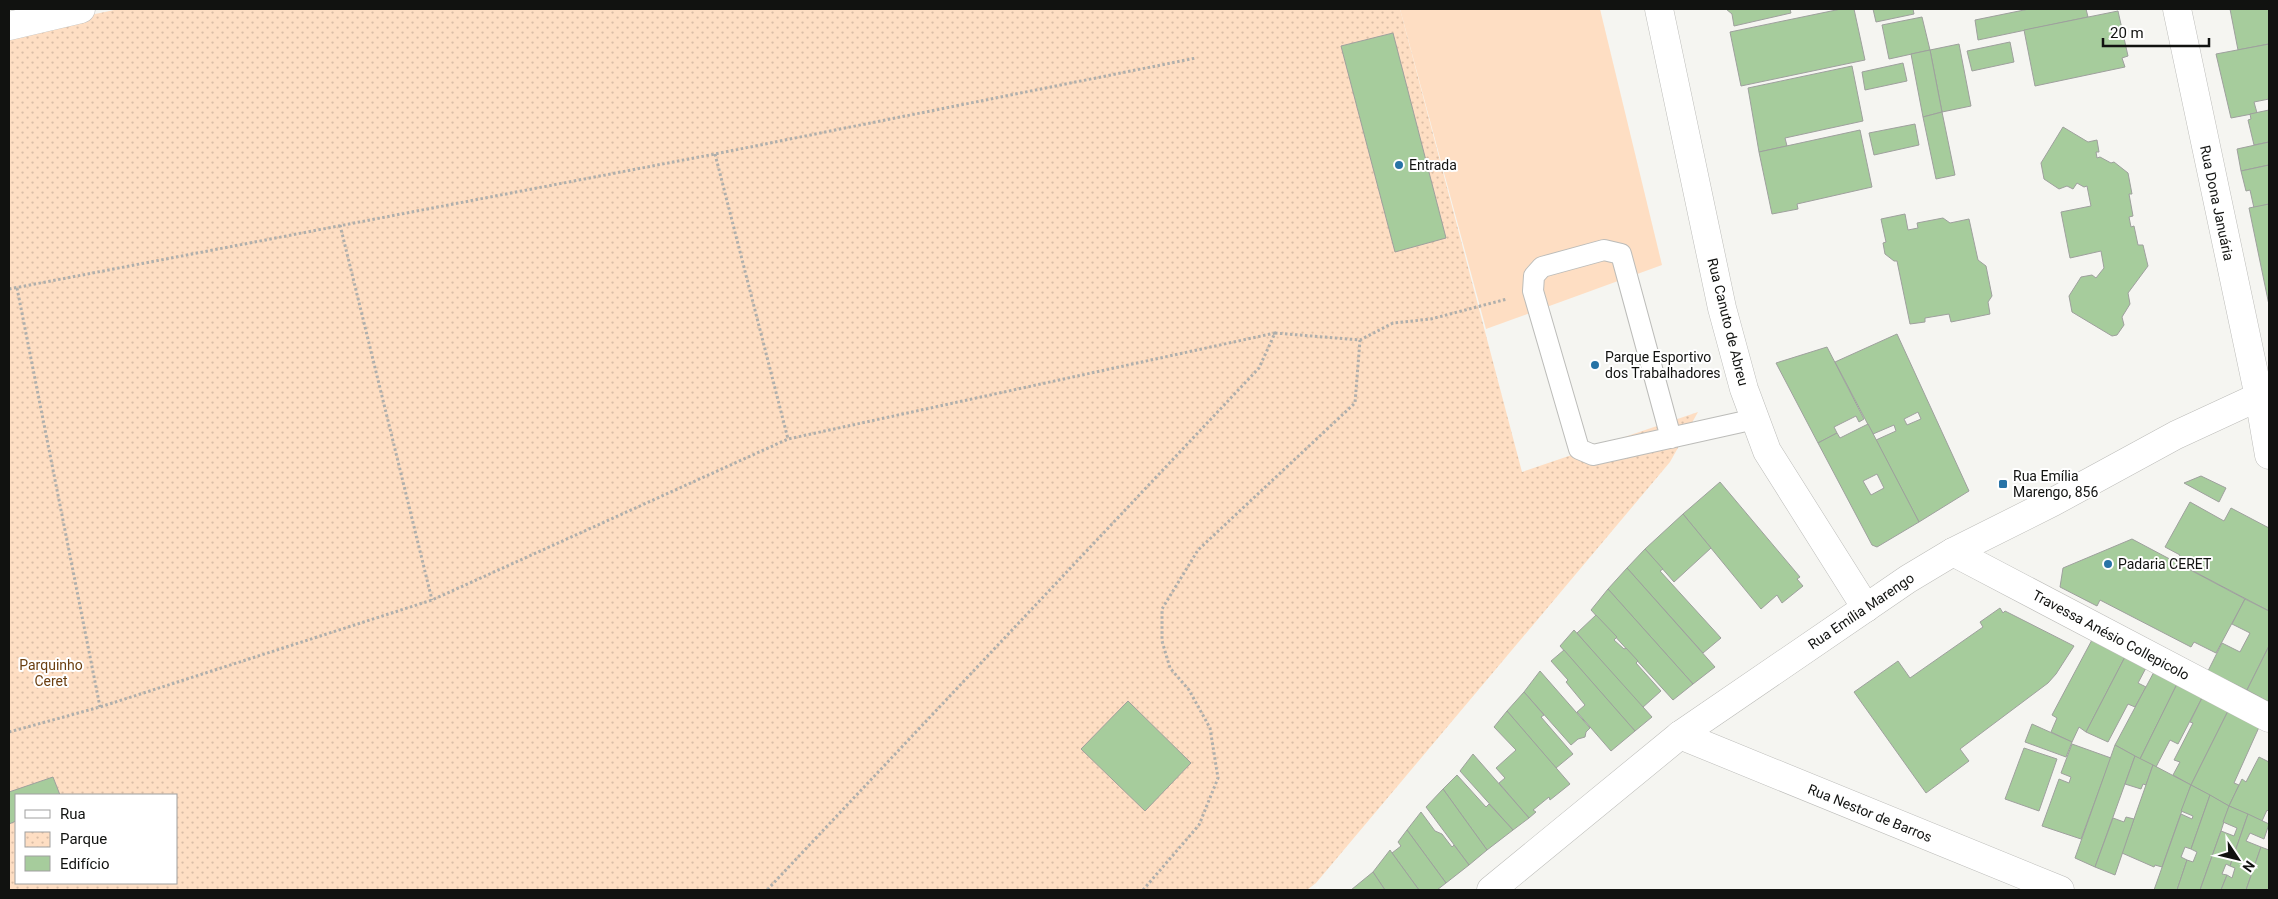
<svg xmlns="http://www.w3.org/2000/svg" width="2278" height="899" font-family="Roboto,sans-serif">
	<style>
		.green { fill: #fedec3 }
		.park { fill: url(#park-dots); fill-rule: evenodd }
		.building { fill: #a6cc9c; stroke: #9ea09d; fill-rule: evenodd }
		.lines { fill: none; stroke-linecap: round; stroke-linejoin: round }
		.lane-casing { stroke: #bcbcb9; stroke-width: 22 }
		.street-casing { stroke: #bcbcb9; stroke-width: 29 }
		.secondary-casing { stroke: #bcbcb9; stroke-width: 29 }
		.path { stroke: #afafac; stroke-width: 3; stroke-dasharray: 2.5 2.5; stroke-linecap: butt }
		.lane { stroke: #fff; stroke-width: 20 }
		.street { stroke: #fff; stroke-width: 28 }
		.secondary { stroke: #fff; stroke-width: 28 }
		.poi-dot { fill: #2773a6; stroke: #fff; stroke-width: 2 }
		.labels { text-anchor: middle; dominant-baseline: central; stroke-width: 4; stroke-linejoin: round; paint-order: stroke }
		.poi-label { font-size: 14px; fill: #111210; stroke: #fff; text-anchor: start }
		.street-label { font-size: 14px; fill: #111210; stroke: #fff }
		.park-label { font-size: 14px; fill: #6b3f10; stroke: #fff }
	</style>
	<defs>
		<pattern id="park-dots" width="8" height="8" patternUnits="userSpaceOnUse" patternTransform="scale(1.25)"><rect width="8" height="8" fill="#fedec3"/><path d="M2 2h.1M6 6h.1" fill="none" stroke="#d9bda6" stroke-width="1.8" stroke-linecap="round"/></pattern>
	</defs>
	<rect width="100%" height="100%" fill="#f5f5f1"/>
	<polygon class="green" points="1400,9 1600,9 1662,265 1486,329"/>
	<path class="park" d="M 119,9 L 1400,9 L 1522,472 L 1698,412 L 1670,462 L 1316,883 L 1307,890 L 9,890 L 9,32 ZM 16,795 L 176,795 L 176,883 L 16,883 Z"/>
	<g class="building">
		<polygon points="1726,9 1790,9 1791,13 1734,26 1732,14"/>
		<polygon points="1841,9 1854,9 1865,60 1741,86 1730,32"/>
		<polygon points="1873,9 1913,9 1914,14 1876,22"/>
		<polygon points="2029,9 2086,9 2088,17 1978,40 1975,20"/>
		<polygon points="2230,9 2269,9 2269,44 2238,50"/>
		<polygon points="2118,11 2128,56 2122,58 2125,67 2035,86 2024,30"/>
		<polygon points="1922,17 1930,50 1889,59 1882,25"/>
		<polygon points="1393,33 1446,238 1395,252 1341,46"/>
		<polygon points="2010,42 2014,62 1972,71 1967,51"/>
		<polygon points="1959,44 1971,106 1942,112 1930,50"/>
		<polygon points="2269,44 2269,99 2254,102 2257,113 2231,118 2216,54"/>
		<polygon points="1930,50 1942,112 1923,117 1911,54"/>
		<polygon points="1903,63 1907,81 1865,90 1862,72"/>
		<polygon points="1852,66 1863,121 1785,138 1787,146 1759,152 1748,88"/>
		<polygon points="2269,110 2269,142 2254,145 2248,120 2251,119 2250,114"/>
		<polygon points="1942,112 1955,175 1936,179 1923,117"/>
		<polygon points="1915,124 1919,145 1874,155 1869,133"/>
		<polygon points="2063,127 2088,142 2097,140 2099,152 2096,152 2097,158 2100,157 2111,163 2114,162 2128,173 2132,194 2129,194 2133,216 2129,217 2131,227 2134,226 2138,245 2143,245 2148,266 2128,293 2130,304 2122,317 2124,325 2117,335 2112,336 2072,312 2069,296 2081,277 2092,275 2096,278 2104,268 2101,251 2070,258 2061,212 2091,206 2087,186 2084,187 2077,183 2073,189 2067,186 2059,189 2044,179 2041,163"/>
		<polygon points="1860,130 1872,187 1797,204 1798,209 1772,214 1759,152"/>
		<polygon points="2269,142 2269,165 2241,171 2237,149"/>
		<polygon points="2269,165 2269,204 2254,208 2250,190 2246,191 2241,171"/>
		<polygon points="2269,204 2269,305 2249,208"/>
		<polygon points="1905,214 1908,230 1918,228 1917,223 1943,218 1950,223 1969,219 1978,260 1986,266 1992,296 1988,302 1990,314 1951,322 1949,314 1925,318 1925,322 1910,324 1897,261 1894,261 1885,254 1883,243 1886,242 1881,219"/>
		<path d="M 1897,334 L 1969,491 L 1919,522 L 1876,440 L 1896,431 L 1894,425 L 1873,434 L 1835,362 ZM 1918,412 L 1921,419 L 1907,425 L 1904,419 Z"/>
		<polygon points="1827,347 1864,419 1859,422 1856,416 1834,427 1837,433 1818,443 1776,363"/>
		<path d="M 1868,424 L 1919,522 L 1877,547 L 1872,545 L 1818,443 L 1837,433 L 1840,438 ZM 1877,474 L 1884,488 L 1871,495 L 1863,481 Z"/>
		<polygon points="2201,476 2226,488 2219,502 2184,483"/>
		<polygon points="1720,482 1800,577 1797,579 1803,586 1782,603 1777,595 1761,609 1683,514"/>
		<polygon points="2190,502 2224,521 2231,508 2269,528 2269,611 2176,562 2180,555 2165,547"/>
		<polygon points="1683,514 1711,548 1674,582 1645,549"/>
		<polygon points="2132,539 2245,599 2216,653 2194,642 2191,647 2100,600 2097,606 2060,587 2063,568"/>
		<polygon points="1645,549 1663,569 1660,571 1721,638 1703,653 1627,568"/>
		<polygon points="1627,568 1715,667 1693,684 1608,589"/>
		<polygon points="1608,589 1693,684 1673,700 1591,610"/>
		<polygon points="2245,599 2269,611 2269,646 2247,690 2208,671 2222,643 2240,652 2250,633 2232,624"/>
		<polygon points="2000,608 2003,613 2005,611 2074,646 2056,674 2048,683 1960,749 1969,761 1926,793 1854,692 1898,661 1910,678 1983,627 1980,622"/>
		<polygon points="1596,615 1617,637 1614,640 1624,649 1626,648 1638,661 1636,663 1661,691 1642,708 1577,633"/>
		<polygon points="1574,630 1652,717 1635,731 1560,646"/>
		<polygon points="2093,638 2126,655 2086,732 2079,727 2072,742 2051,732 2057,718 2052,715"/>
		<polygon points="2269,646 2269,702 2247,690"/>
		<polygon points="1564,650 1635,731 1611,751 1577,712 1585,705 1566,682 1568,680 1551,661"/>
		<polygon points="2126,655 2147,666 2138,683 2146,687 2135,707 2128,704 2108,742 2086,732"/>
		<polygon points="2155,670 2178,682 2140,759 2115,745"/>
		<polygon points="1540,671 1590,728 1586,732 1585,737 1578,739 1571,745 1524,692"/>
		<polygon points="2178,682 2203,696 2178,744 2170,740 2156,767 2140,759"/>
		<polygon points="1524,692 1544,715 1541,717 1573,754 1556,768 1507,711"/>
		<polygon points="2203,696 2229,709 2191,785 2173,775 2180,762 2174,760 2193,723 2190,722"/>
		<polygon points="1128,701 1191,763 1145,811 1081,749"/>
		<polygon points="2229,709 2260,725 2234,783 2239,785 2229,806 2191,785"/>
		<polygon points="1507,711 1570,784 1550,800 1549,797 1533,810 1536,812 1529,818 1499,783 1505,778 1496,768 1516,750 1494,727"/>
		<polygon points="2032,724 2072,742 2066,757 2025,742"/>
		<polygon points="2072,744 2111,758 2081,839 2042,826 2059,779 2069,783 2071,777 2061,773"/>
		<polygon points="2115,745 2135,756 2095,867 2075,858"/>
		<polygon points="2024,748 2057,759 2039,811 2005,799"/>
		<polygon points="1473,754 1529,818 1513,830 1460,771"/>
		<polygon points="2135,756 2153,765 2146,785 2143,784 2141,789 2125,784"/>
		<polygon points="2259,757 2269,762 2269,812 2267,810 2262,821 2229,806 2242,779 2246,782"/>
		<polygon points="2153,765 2191,785 2162,867 2155,865 2154,867 2122,853"/>
		<polygon points="1457,775 1486,807 1489,804 1513,830 1487,850 1443,789"/>
		<polygon points="53,777 60,795 16,795 16,821 9,824 9,792"/>
		<polygon points="2191,785 2210,795 2191,849 2185,847 2181,857 2187,860 2177,890 2154,890 2181,814 2192,819 2193,816 2181,811"/>
		<polygon points="1443,789 1487,850 1469,865 1426,807"/>
		<polygon points="2210,795 2229,806 2221,831 2200,890 2177,890 2187,860 2193,862 2197,852 2191,849"/>
		<polygon points="2229,806 2248,814 2230,866 2226,864 2222,874 2227,875 2221,890 2200,890 2221,831 2234,836 2237,828 2223,822"/>
		<polygon points="1421,812 1435,831 1442,834 1452,847 1454,845 1469,865 1446,883 1407,830"/>
		<polygon points="2248,814 2269,824 2264,839 2250,833 2246,841 2261,847 2246,890 2221,890 2227,875 2232,878 2235,868 2230,866"/>
		<polygon points="2126,817 2134,819 2115,875 2095,867 2113,818 2124,822"/>
		<polygon points="1407,830 1446,883 1437,890 1419,890 1392,853 1401,846 1398,842"/>
		<polygon points="2261,847 2269,850 2269,890 2246,890"/>
		<polygon points="1390,850 1392,853 1419,890 1385,890 1373,872"/>
		<polygon points="1373,872 1385,890 1351,890"/>
	</g>
	<g class="lines">
		<g class="lane-casing">
			<polyline id="lane" points="1671,438 1621,254 1604,250 1542,267 1534,276 1533,291 1579,449 1593,455 1755,419"/>
		</g>
		<g class="street-casing">
			<g id="street">
				<polyline points="1659,9 1722,308 1744,389 1767,451 1866,608"/>
				<polyline points="2177,9 2259,397 2269,455"/>
				<polyline points="1953,552 2269,718"/>
				<polyline points="1680,735 2060,890"/>
			</g>
		</g>
		<g class="secondary-casing">
			<g id="secondary">
				<polyline points="9,26 81,9"/>
				<polyline points="1491,890 1680,735 1908,579 1953,552 2053,502 2176,435 2269,392"/>
			</g>
		</g>
		<g class="path">
			<polyline points="715,154 788,439"/>
			<polyline points="340,225 432,600"/>
			<polyline points="17,288 100,707"/>
			<polyline points="9,289 715,154 1196,58"/>
			<polyline points="1275,333 1360,340 1393,323 1431,319 1507,299"/>
			<polyline points="9,732 100,707 432,600 788,439 1275,333 1259,368 767,890"/>
			<polyline points="1143,890 1199,825 1218,778 1210,728 1189,690 1170,668 1162,641 1162,609 1198,550 1355,403 1360,340"/>
		</g>
		<use href="#lane" class="lane"/>
		<use href="#street" class="street"/>
		<use href="#secondary" class="secondary"/>
	</g>
	<g class="poi-dot">
		<circle cx="1399" cy="165" r="5"/>
		<circle cx="1595" cy="365" r="5"/>
		<rect x="1998" y="479" width="10" height="10" rx="2.5"/>
		<circle cx="2108" cy="564" r="5"/>
	</g>
	<g class="labels">
		<g class="poi-label">
			<text x="1409" y="165">Entrada</text>
			<text x="1605" y="357">Parque Esportivo<tspan x="1605" dy="16">dos Trabalhadores</tspan></text>
			<text x="2013" y="476">Rua Emília<tspan x="2013" dy="16">Marengo, 856</tspan></text>
			<text x="2118" y="564">Padaria CERET</text>
		</g>
		<g class="street-label">
			<text transform="translate(2217 203) rotate(78)">Rua Dona Januária</text>
			<text transform="translate(1728 322) rotate(76)">Rua Canuto de Abreu</text>
			<text transform="translate(1861 611) rotate(-34)">Rua Emília Marengo</text>
			<text transform="translate(2111 635) rotate(28)">Travessa Anésio Collepicolo</text>
			<text transform="translate(1870 813) rotate(22)">Rua Nestor de Barros</text>
		</g>
		<g class="park-label">
			<text x="51" y="665">Parquinho<tspan x="51" dy="16">Ceret</tspan></text>
		</g>
	</g>
	<rect width="2278" height="899" fill="none" stroke="#111210" stroke-width="20"/>
	<rect x="15" y="794" width="162" height="90" fill="#ffffff" stroke="#a0a09f"/>
	<rect x="25" y="810" width="25" height="8" fill="#ffffff" stroke="#a0a09f"/>
	<text x="60" y="819" font-size="15" fill="#111210">Rua</text>
	<rect x="25" y="832" width="25" height="15" fill="url(#park-dots)" stroke="#a0a09f"/>
	<text x="60" y="844" font-size="15" fill="#111210">Parque</text>
	<rect x="25" y="856" width="25" height="15" fill="#a6cc9c" stroke="#a0a09f"/>
	<text x="60" y="869" font-size="15" fill="#111210">Edifício</text>
	<g transform="translate(2238 859) rotate(125)" stroke="#ffffff" stroke-width="4" paint-order="stroke">
	<path d="M0-4L9 19L0 12L-9 19Z" fill="#111210"/>
	<text y="-8" font-size="14" font-weight="bold" text-anchor="middle" fill="#111210">N</text>
	</g>
	<path d="M2103 38v8h106v-8" fill="none" stroke="#111210" stroke-width="2.5"/>
	<text x="2110" y="38" font-size="15" fill="#111210" stroke="#ffffff" stroke-width="4" paint-order="stroke">20 m</text>
</svg>
